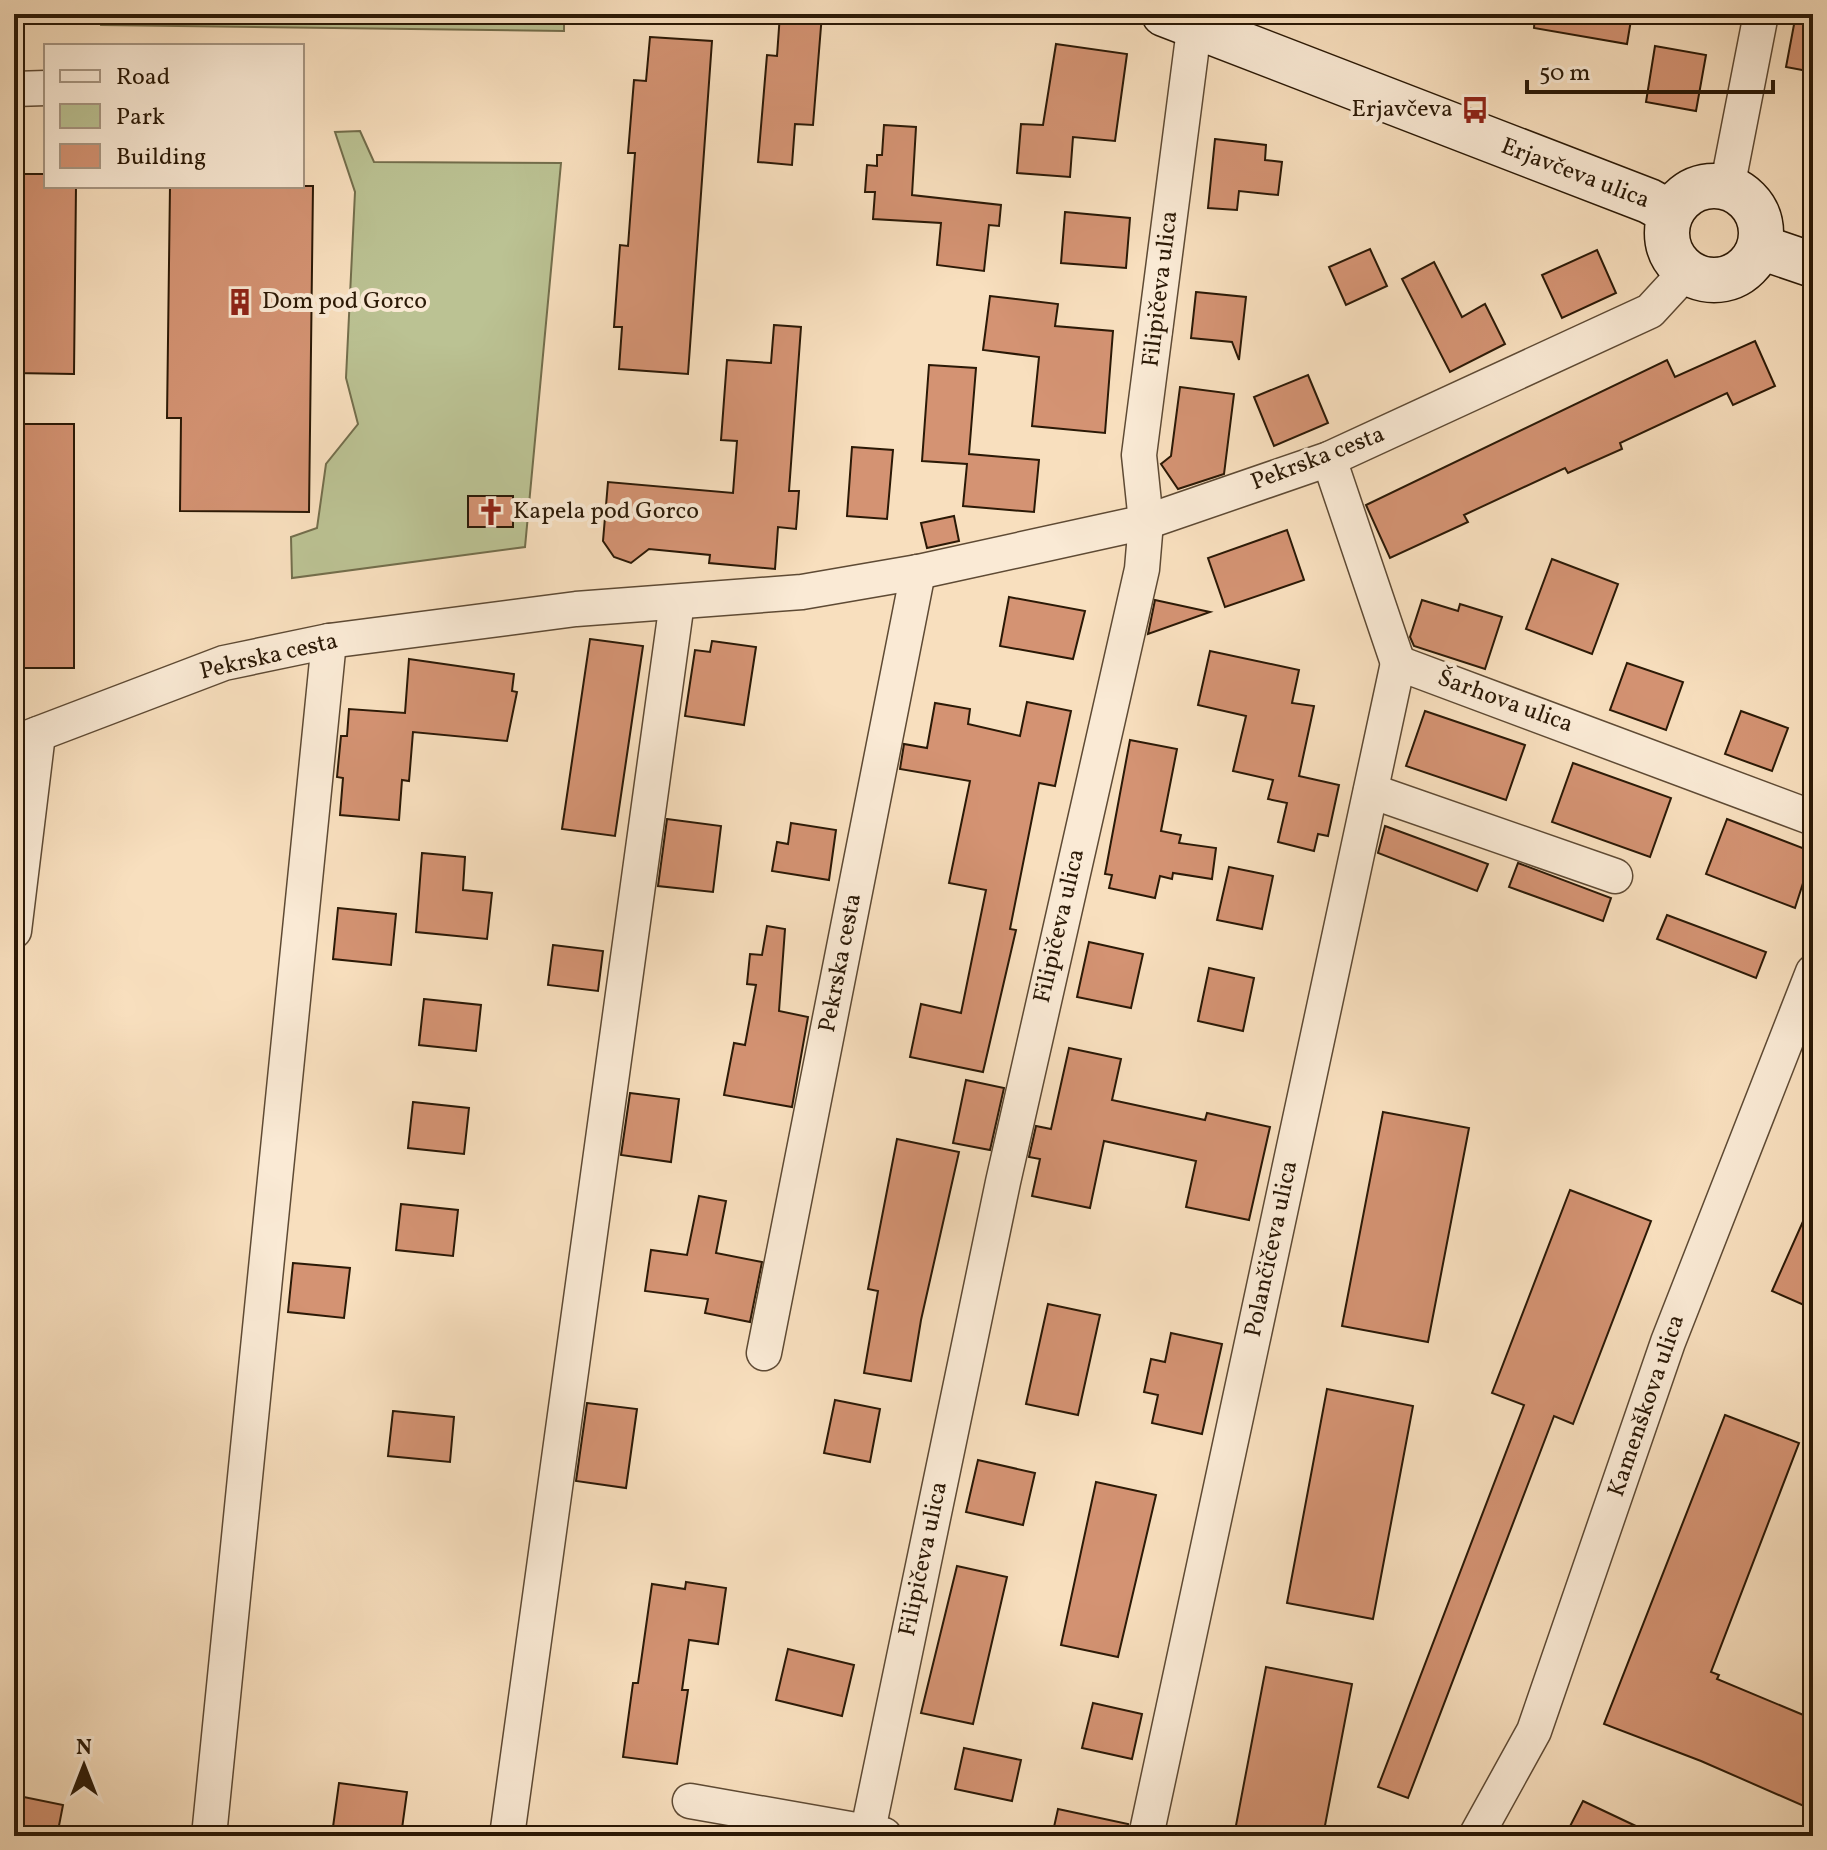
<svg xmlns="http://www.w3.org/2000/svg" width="1827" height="1850" font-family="Vollkorn,serif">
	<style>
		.green { fill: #bbc293; stroke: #736e4c; stroke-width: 2 }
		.building { fill: #d49373; stroke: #2b1906; stroke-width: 2 }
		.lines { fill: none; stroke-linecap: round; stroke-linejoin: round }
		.street-casing { stroke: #5e4a34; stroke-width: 37 }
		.secondary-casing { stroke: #2b1906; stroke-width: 47 }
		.street { stroke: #faead5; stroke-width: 34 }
		.secondary { stroke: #faead5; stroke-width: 44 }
		.labels { text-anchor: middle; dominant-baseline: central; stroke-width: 8; stroke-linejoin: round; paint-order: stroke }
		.poi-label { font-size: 24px; fill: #2b1906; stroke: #faead5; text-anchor: start }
		.street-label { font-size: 24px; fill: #2b1906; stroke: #faead5 }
	</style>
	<rect width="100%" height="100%" fill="#f8dfbe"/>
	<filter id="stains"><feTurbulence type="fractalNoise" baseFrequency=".0025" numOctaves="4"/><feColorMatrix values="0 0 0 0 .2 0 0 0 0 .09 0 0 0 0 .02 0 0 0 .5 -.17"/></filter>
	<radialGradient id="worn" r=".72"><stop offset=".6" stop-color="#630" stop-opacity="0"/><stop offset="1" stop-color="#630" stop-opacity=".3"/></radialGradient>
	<g class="green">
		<polygon points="98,14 564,14 564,31 101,25"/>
		<polygon points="360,131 374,162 561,163 525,547 292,578 291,537 317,528 326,464 358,424 346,378 355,192 335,132"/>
	</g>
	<g class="building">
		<polygon points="780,14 822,14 813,125 795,124 792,165 758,162 767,55 777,56"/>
		<polygon points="1535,14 1632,14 1627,44 1534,28"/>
		<polygon points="1796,14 1813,14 1813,72 1786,67"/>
		<polygon points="650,37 712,41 688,374 619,369 622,327 614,327 620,245 628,246 635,153 628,153 634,80 646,81"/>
		<polygon points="1056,44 1127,54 1115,141 1073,137 1070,177 1017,173 1021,124 1043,125"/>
		<polygon points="1655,46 1706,55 1696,111 1646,102"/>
		<polygon points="884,125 916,127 912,195 1001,205 999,226 989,225 984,271 937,265 941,223 873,219 875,192 865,192 867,165 877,166 877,155 882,155"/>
		<polygon points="1215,139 1266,145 1265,160 1282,162 1278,195 1239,191 1237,210 1208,208"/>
		<polygon points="14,174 46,174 46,186 76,186 74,374 14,373"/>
		<polygon points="170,186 313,186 309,512 180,511 181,418 167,418"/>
		<polygon points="1065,212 1130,218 1126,268 1061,263"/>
		<polygon points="1370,249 1387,286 1346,305 1329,267"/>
		<polygon points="1597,250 1616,293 1562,318 1542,275"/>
		<polygon points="1434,262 1462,317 1485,304 1505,344 1450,372 1402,279"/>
		<polygon points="1196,292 1246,297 1239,360 1232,342 1191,338"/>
		<polygon points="990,296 1058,304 1055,326 1113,331 1105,433 1032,426 1039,357 983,350"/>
		<polygon points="774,325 801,327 789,491 799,491 796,529 778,527 775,569 709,563 710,555 649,549 631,563 614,557 603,541 608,482 733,493 737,441 721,440 727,360 771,363"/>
		<polygon points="1755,341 1775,386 1733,405 1727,393 1620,443 1622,449 1568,473 1565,468 1464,515 1468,522 1390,558 1366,505 1667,360 1675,377"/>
		<polygon points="929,365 976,368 969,454 1039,460 1034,512 963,506 967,464 922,461"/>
		<polygon points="1308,375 1328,423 1274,446 1254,397"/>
		<polygon points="1180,387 1234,394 1224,474 1178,489 1161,464 1171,456"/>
		<rect x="14" y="424" width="60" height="244"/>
		<polygon points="852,447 893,450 887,519 847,516"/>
		<rect x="468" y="496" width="45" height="31"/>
		<polygon points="954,516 959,541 927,548 921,523"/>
		<polygon points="1287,530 1304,580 1225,607 1208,558"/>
		<polygon points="1552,559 1618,584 1592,654 1526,629"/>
		<polygon points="1009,597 1085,611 1073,659 1000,646"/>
		<polygon points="1155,600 1210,612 1148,634"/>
		<polygon points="1422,600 1458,611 1460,604 1502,617 1485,669 1414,646 1410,637"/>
		<polygon points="590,639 643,646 615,836 562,829"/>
		<polygon points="712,641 756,647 744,725 685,716 695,650 710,652"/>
		<polygon points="1210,651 1299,670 1292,703 1314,706 1299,776 1339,785 1328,836 1318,834 1314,851 1278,842 1287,803 1268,799 1273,780 1233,771 1246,716 1198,705"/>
		<polygon points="409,659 514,674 512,691 517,692 507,741 413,732 409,781 402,780 399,820 340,815 343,778 337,777 341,736 347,736 349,709 405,713"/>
		<polygon points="1627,663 1683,682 1666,730 1610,710"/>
		<polygon points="1027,702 1071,711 1055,786 1039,783 1010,929 1016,930 983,1072 910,1057 921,1004 961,1013 986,890 949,883 970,781 900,769 904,744 927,748 935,703 970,709 968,724 1020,736"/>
		<polygon points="1425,711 1525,745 1506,800 1406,766"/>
		<polygon points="1741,711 1788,728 1772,771 1725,754"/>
		<polygon points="1130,740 1177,749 1161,831 1181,835 1179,843 1216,848 1212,879 1173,873 1172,879 1160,876 1155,898 1109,888 1112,875 1105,874"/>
		<polygon points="1573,763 1671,798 1650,857 1552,822"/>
		<polygon points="667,819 721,826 713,892 658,886"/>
		<polygon points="1727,819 1813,852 1795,908 1706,874"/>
		<polygon points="791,823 836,830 829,880 772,871 777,842 788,844"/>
		<polygon points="1385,826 1488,864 1477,891 1378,853"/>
		<polygon points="422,853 465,857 463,890 492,893 487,939 416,932"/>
		<polygon points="1518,863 1611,898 1603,921 1509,887"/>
		<polygon points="1229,867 1273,876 1262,929 1217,920"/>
		<polygon points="338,908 396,914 391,965 333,959"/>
		<polygon points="1667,915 1766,952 1756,978 1657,939"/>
		<polygon points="767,926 785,929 779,1011 808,1017 792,1107 724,1095 734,1043 745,1045 756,985 747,984 750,954 762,955"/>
		<polygon points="1089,942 1143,954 1131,1008 1077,997"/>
		<polygon points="553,945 603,951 598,991 548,985"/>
		<polygon points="1209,968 1254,978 1243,1031 1198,1021"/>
		<polygon points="424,999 481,1005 476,1051 419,1045"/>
		<polygon points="1069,1048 1121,1059 1112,1100 1205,1120 1207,1113 1270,1127 1249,1220 1186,1207 1196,1161 1104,1141 1090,1208 1032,1196 1040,1159 1029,1157 1036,1126 1051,1129"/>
		<polygon points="966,1080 1004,1088 990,1150 953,1143"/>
		<polygon points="630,1093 679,1099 671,1162 621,1155"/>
		<polygon points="413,1102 469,1108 464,1154 408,1148"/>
		<polygon points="1383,1112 1469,1128 1428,1342 1342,1326"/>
		<polygon points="897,1139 959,1152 921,1320 911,1381 864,1373 878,1291 868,1289"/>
		<polygon points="1570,1190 1651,1221 1573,1424 1554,1416 1408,1798 1378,1787 1524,1405 1492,1393"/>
		<polygon points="699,1196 726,1201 716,1253 762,1262 750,1322 705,1313 708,1299 645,1291 651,1250 687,1255"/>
		<polygon points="1813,1199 1813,1309 1772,1291"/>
		<polygon points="401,1204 458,1210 453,1256 396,1250"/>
		<polygon points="293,1263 350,1268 344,1318 288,1312"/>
		<polygon points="1048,1304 1100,1315 1078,1415 1026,1404"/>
		<polygon points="1171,1333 1222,1344 1202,1434 1152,1423 1158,1395 1144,1392 1151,1359 1165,1362"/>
		<polygon points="1327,1389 1413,1406 1373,1619 1287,1603"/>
		<polygon points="835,1400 880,1409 870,1462 824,1453"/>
		<polygon points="587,1403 637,1409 626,1488 576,1481"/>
		<polygon points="393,1411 454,1417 450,1462 388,1456"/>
		<polygon points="1725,1415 1799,1443 1711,1672 1719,1675 1717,1679 1813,1719 1813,1810 1701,1761 1604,1724"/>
		<polygon points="978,1460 1035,1473 1023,1525 966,1512"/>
		<polygon points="1096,1482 1156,1495 1118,1657 1061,1645"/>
		<polygon points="957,1566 1007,1577 973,1724 921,1713"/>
		<polygon points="686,1582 726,1588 718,1644 689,1640 682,1690 688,1690 677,1764 623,1757 633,1683 638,1683 652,1584 685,1589"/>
		<polygon points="788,1649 854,1665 842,1716 776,1700"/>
		<polygon points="1266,1667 1352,1684 1323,1836 1234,1836"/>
		<polygon points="1093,1703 1142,1714 1132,1759 1082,1748"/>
		<polygon points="964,1748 1021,1760 1012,1801 955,1789"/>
		<polygon points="339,1783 407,1792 401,1836 333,1827"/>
		<polygon points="14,1795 63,1805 57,1836 14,1831"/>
		<polygon points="1583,1801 1657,1836 1565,1836"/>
		<polygon points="1058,1809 1128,1824 1127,1836 1052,1836"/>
	</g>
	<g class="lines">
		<g class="street-casing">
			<g id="street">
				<polyline points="14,89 46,88"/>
				<polyline points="1727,188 1761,14"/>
				<polyline points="1329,459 1398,663"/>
				<polyline points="1398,663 1813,818"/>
				<polyline points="14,743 224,663 329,641 576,609 802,592 918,572 1146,522 1329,459 1650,311 1685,273"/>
				<polyline points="1371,791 1615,876"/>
				<polyline points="14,931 38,734"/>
				<polyline points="764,1353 918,572"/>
				<polyline points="690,1801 884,1835"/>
				<polyline points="209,1836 329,641"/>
				<polyline points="507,1836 677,602"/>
				<polyline points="862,1836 868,1830 1003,1182 1142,569 1146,522 1139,455 1196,14"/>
				<polyline points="1146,1836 1398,663"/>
				<polyline points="1476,1836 1534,1731 1668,1342 1813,972"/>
			</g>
		</g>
		<g class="secondary-casing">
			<g id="secondary">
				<polyline points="1164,14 1649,201 1671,213"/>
				<circle cx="1714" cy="233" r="47"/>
				<polyline points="1760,247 1813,265"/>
			</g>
		</g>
		<use href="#street" class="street"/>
		<use href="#secondary" class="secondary"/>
	</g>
	<defs>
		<g id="bus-bare" transform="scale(2.16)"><path d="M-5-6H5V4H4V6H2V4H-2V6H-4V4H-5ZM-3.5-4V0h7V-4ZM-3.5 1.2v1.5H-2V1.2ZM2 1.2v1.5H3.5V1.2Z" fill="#8f2418" stroke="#faead5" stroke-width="2.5" paint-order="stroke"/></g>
		<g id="building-bare" transform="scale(2.16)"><path d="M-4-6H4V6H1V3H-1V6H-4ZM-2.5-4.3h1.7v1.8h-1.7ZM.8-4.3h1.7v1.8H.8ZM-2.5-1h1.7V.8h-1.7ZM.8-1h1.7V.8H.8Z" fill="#8f2418" stroke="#faead5" stroke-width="2.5" paint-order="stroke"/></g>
		<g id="church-bare" transform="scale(2.16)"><path d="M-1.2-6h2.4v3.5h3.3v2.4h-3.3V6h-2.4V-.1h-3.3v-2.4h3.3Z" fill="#8f2418" stroke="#faead5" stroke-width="2.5" paint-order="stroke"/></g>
	</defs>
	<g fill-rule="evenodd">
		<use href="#bus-bare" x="1475" y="110"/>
		<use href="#building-bare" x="240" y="302"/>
		<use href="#church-bare" x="491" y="512"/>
	</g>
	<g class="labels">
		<g class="poi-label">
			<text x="1453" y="110" text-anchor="end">Erjavčeva</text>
			<text x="262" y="302">Dom pod Gorco</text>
			<text x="513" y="512">Kapela pod Gorco</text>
		</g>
		<g class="street-label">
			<text transform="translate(1575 174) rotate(21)">Erjavčeva ulica</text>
			<text transform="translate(1161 289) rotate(-83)">Filipičeva ulica</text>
			<text transform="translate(1318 459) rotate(-21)">Pekrska cesta</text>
			<text transform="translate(269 657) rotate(-13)">Pekrska cesta</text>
			<text transform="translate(1505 702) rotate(20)">Šarhova ulica</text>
			<text transform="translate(1060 926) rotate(-77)">Filipičeva ulica</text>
			<text transform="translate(841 963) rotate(-79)">Pekrska cesta</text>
			<text transform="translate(1272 1249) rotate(-78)">Polančičeva ulica</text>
			<text transform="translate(1647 1406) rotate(-71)">Kamenškova ulica</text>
			<text transform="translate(924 1559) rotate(-78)">Filipičeva ulica</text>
		</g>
	</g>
	<rect width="1827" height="1850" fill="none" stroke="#f8dfbe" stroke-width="48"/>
	<rect x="16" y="16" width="1795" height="1818" fill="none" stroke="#2b1906" stroke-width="4"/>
	<rect x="24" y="24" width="1779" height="1802" fill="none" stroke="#2b1906" stroke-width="2"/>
	<rect x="44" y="44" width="260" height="144" fill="#faead5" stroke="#a79682" stroke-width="2"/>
	<rect x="60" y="70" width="40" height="12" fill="#faead5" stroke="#a79682" stroke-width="2"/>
	<text x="116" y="84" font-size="24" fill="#2b1906">Road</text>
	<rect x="60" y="104" width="40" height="24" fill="#bbc293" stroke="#a79682" stroke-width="2"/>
	<text x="116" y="124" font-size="24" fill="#2b1906">Park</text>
	<rect x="60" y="144" width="40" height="24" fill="#d49373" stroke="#a79682" stroke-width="2"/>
	<text x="116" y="164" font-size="24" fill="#2b1906">Building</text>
	<g transform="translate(84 1766)" stroke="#faead5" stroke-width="6" paint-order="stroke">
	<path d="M0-6L14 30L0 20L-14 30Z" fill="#2b1906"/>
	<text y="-12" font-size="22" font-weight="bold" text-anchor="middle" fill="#2b1906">N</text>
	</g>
	<path d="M1527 80v12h246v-12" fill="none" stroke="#2b1906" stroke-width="4"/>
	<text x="1539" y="80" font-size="24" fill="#2b1906" stroke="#faead5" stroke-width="6" paint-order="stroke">50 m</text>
	<rect width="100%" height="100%" filter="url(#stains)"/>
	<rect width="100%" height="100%" fill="url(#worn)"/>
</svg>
